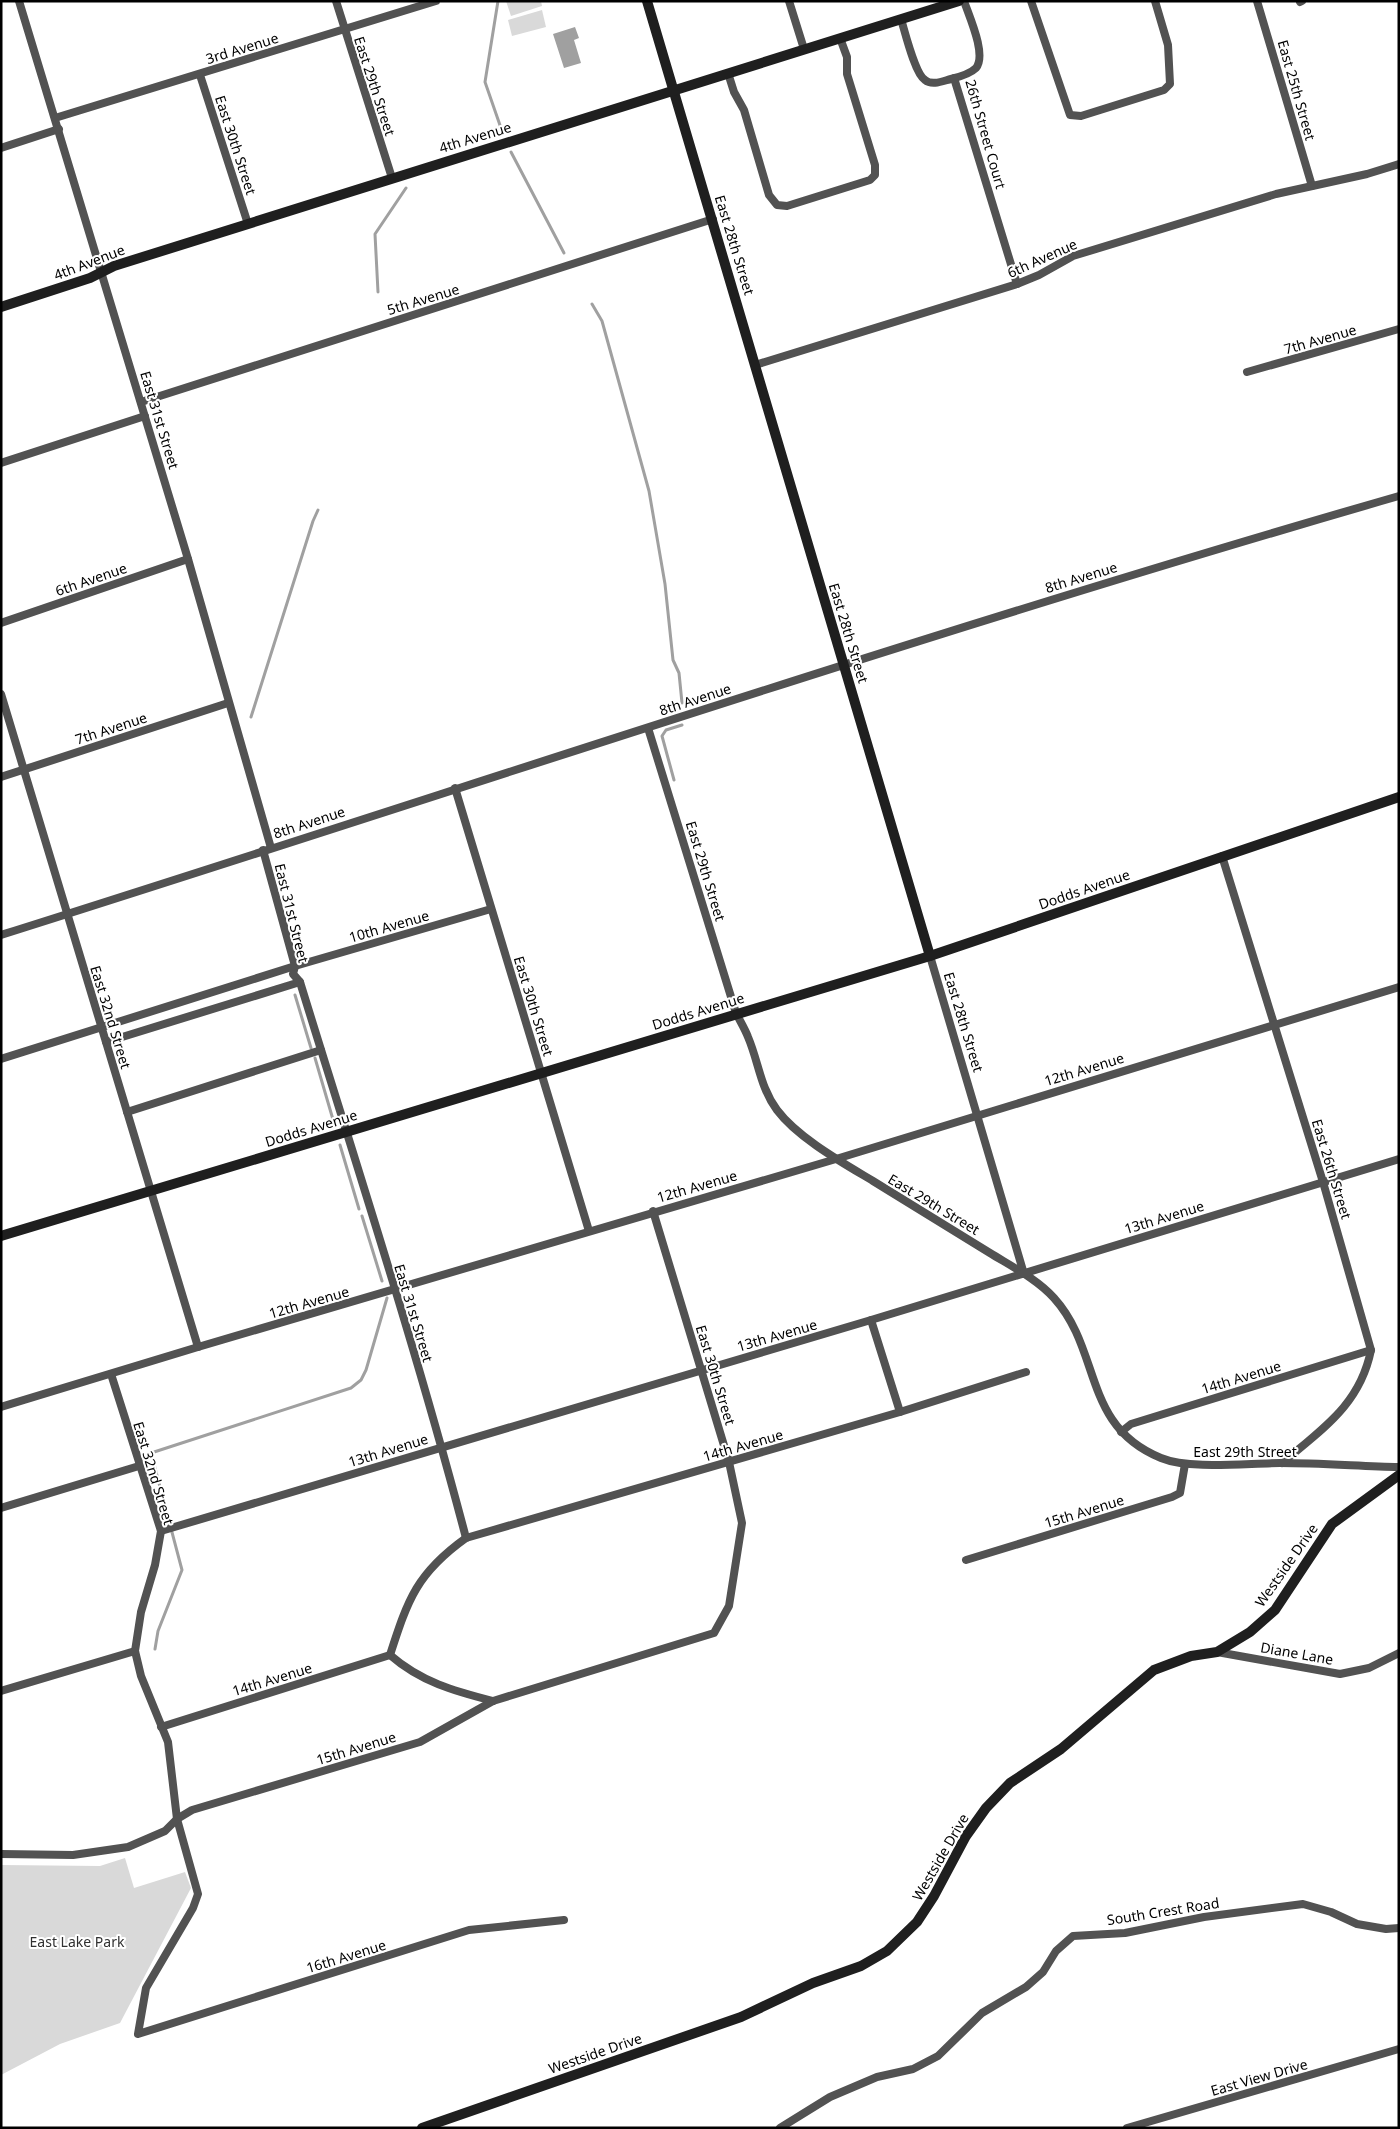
<svg xmlns="http://www.w3.org/2000/svg" width="1400" height="2129" font-family="'Noto Sans',sans-serif">
	<style>
		.green { fill: #d9d9d9 }
		.water { fill: #a0a0a0 }
		.lines { fill: none; stroke-linecap: round; stroke-linejoin: round }
		.stream { stroke: #a0a0a0; stroke-width: 3 }
		.street { stroke: #525252; stroke-width: 8 }
		.secondary { stroke: #1f1f1f; stroke-width: 10 }
		.labels { text-anchor: middle; dominant-baseline: central; stroke-width: 4; stroke-linejoin: round; paint-order: stroke }
		.street-label { font-size: 14px; fill: #000; stroke: #fff }
		.park-label { font-size: 14px; fill: #303030; stroke: #fff }
	</style>
	<rect width="100%" height="100%" fill="#fff"/>
	<g class="green">
		<polygon points="506,1 541,1 542,6 511,16"/>
		<polygon points="542,10 546,27 512,36 508,20"/>
		<polygon points="125,1858 134,1888 185,1872 191,1888 120,2023 60,2044 1,2075 1,1865 100,1866"/>
	</g>
	<polygon class="water" points="575,27 579,38 574,40 581,63 564,68 553,34"/>
	<g class="lines">
		<g class="stream">
			<polyline points="498,1 485,82 502,131"/>
			<polyline points="511,152 564,253"/>
			<polyline points="378,292 375,234 406,188"/>
			<polyline points="592,304 602,321 649,491 665,584 673,660 679,673 682,703"/>
			<polyline points="251,717 313,521 318,510"/>
			<polyline points="674,780 662,736 666,730 682,725"/>
			<polyline points="295,995 311,1048"/>
			<polyline points="315,1058 334,1123"/>
			<polyline points="340,1145 359,1209"/>
			<polyline points="362,1216 382,1281"/>
			<polyline points="155,1649 158,1631 182,1570 151,1453 351,1388 361,1380 366,1370 387,1298"/>
		</g>
		<g class="street">
			<polyline points="19,1 188,559 271,848"/>
			<polyline points="336,1 392,178"/>
			<polyline points="789,1 804,49"/>
			<polyline points="1031,1 1070,115 1081,116 1164,90 1170,84 1168,45 1155,1"/>
			<polyline points="1257,1 1312,186"/>
			<polyline points="1300,2 1302,1"/>
			<path d="M 901,19 C 905,32 915,74 925,80 C 932,86 943,81 951,79 C 959,77 970,74 976,68 C 987,55 969,16 964,1"/>
			<polyline points="728,73 734,92 744,110 769,195 777,205 787,206 870,180 875,175 875,165 847,74 847,57 840,38"/>
			<polyline points="200,75 248,224"/>
			<polyline points="954,78 1017,284"/>
			<polyline points="55,118 436,1"/>
			<polyline points="1,148 59,129"/>
			<polyline points="755,365 1017,284 1039,275 1073,256 1276,194 1367,174 1399,164"/>
			<polyline points="1247,372 1399,329"/>
			<polyline points="141,402 713,219"/>
			<polyline points="1,463 145,416"/>
			<polyline points="1,623 188,559"/>
			<polyline points="1,694 198,1347"/>
			<path d="M 648,728 L 736,1013 C 740,1021 745,1029 748,1037 C 759,1063 760,1087 777,1110 C 798,1138 843,1163 873,1181 C 912,1205 951,1229 990,1253 C 1011,1266 1037,1279 1054,1298 C 1102,1351 1082,1426 1161,1458 C 1190,1470 1247,1463 1280,1463 C 1319,1463 1359,1466 1399,1467"/>
			<polyline points="1,777 228,703"/>
			<polyline points="455,788 589,1231"/>
			<path d="M 263,850 L 295,966 L 293,974 L 300,982 C 357,1167 417,1351 466,1538"/>
			<path d="M 1222,856 L 1323,1182 L 1371,1350 C 1360,1405 1322,1429 1282,1463"/>
			<path d="M 1,935 C 467,788 930,631 1399,496"/>
			<polyline points="930,956 1024,1274"/>
			<polyline points="106,1042 300,982"/>
			<polyline points="1,1059 295,966 491,909"/>
			<polyline points="127,1112 321,1050"/>
			<polyline points="871,1320 900,1412"/>
			<polyline points="111,1374 161,1531 155,1565 141,1612 135,1651 141,1676 168,1742 177,1819 198,1894 193,1908 146,1988 138,2034 469,1930 564,1920"/>
			<polyline points="1,1407 198,1347 836,1159 1399,987"/>
			<polyline points="1121,1432 1131,1424 1371,1350"/>
			<polyline points="1,1508 139,1466"/>
			<polyline points="161,1531 871,1320 1399,1159"/>
			<polyline points="966,1560 1172,1497 1180,1493 1185,1464"/>
			<polyline points="1217,1652 1340,1674 1369,1668 1399,1653"/>
			<path d="M 390,1655 C 408,1599 417,1573 466,1538 L 900,1412 L 1026,1372"/>
			<path d="M 390,1655 C 421,1682 454,1691 493,1701"/>
			<polyline points="1,1691 135,1651"/>
			<polyline points="161,1727 390,1655"/>
			<polyline points="1,1854 73,1855 128,1847 165,1831 177,1819 192,1810 420,1742 493,1701 714,1633 729,1606 742,1523 729,1462 653,1211"/>
			<polyline points="780,2128 830,2097 877,2077 913,2069 938,2056 982,2013 1026,1987 1043,1972 1056,1951 1073,1936 1125,1933 1204,1917 1303,1904 1331,1912 1357,1924 1386,1929 1399,1928"/>
			<polyline points="1127,2128 1399,2049"/>
		</g>
		<g class="secondary">
			<polyline points="647,1 930,956"/>
			<polyline points="1,307 90,278 114,266 959,1"/>
			<polyline points="1,1236 930,956 1399,797"/>
			<polyline points="422,2128 741,2017 813,1983 861,1966 887,1951 917,1922 934,1896 966,1836 986,1808 1010,1783 1061,1749 1154,1670 1191,1656 1217,1652 1250,1632 1275,1610 1332,1524 1399,1475"/>
		</g>
	</g>
	<g class="labels">
		<g class="street-label">
			<text transform="translate(242 48) rotate(-17)">3rd Avenue</text>
			<text transform="translate(375 86) rotate(72)">East 29th Street</text>
			<text transform="translate(1297 90) rotate(74)">East 25th Street</text>
			<text transform="translate(986 134) rotate(74)">26th Street Court</text>
			<text transform="translate(475 137) rotate(-17)">4th Avenue</text>
			<text transform="translate(236 145) rotate(72)">East 30th Street</text>
			<text transform="translate(735 245) rotate(73)">East 28th Street</text>
			<text transform="translate(1042 258) rotate(-24)">6th Avenue</text>
			<text transform="translate(89 262) rotate(-21)">4th Avenue</text>
			<text transform="translate(423 299) rotate(-17)">5th Avenue</text>
			<text transform="translate(1320 339) rotate(-16)">7th Avenue</text>
			<text transform="translate(160 420) rotate(73)">East 31st Street</text>
			<text transform="translate(1081 577) rotate(-17)">8th Avenue</text>
			<text transform="translate(91 579) rotate(-19)">6th Avenue</text>
			<text transform="translate(849 633) rotate(73)">East 28th Street</text>
			<text transform="translate(695 699) rotate(-18)">8th Avenue</text>
			<text transform="translate(111 728) rotate(-18)">7th Avenue</text>
			<text transform="translate(309 822) rotate(-18)">8th Avenue</text>
			<text transform="translate(706 871) rotate(73)">East 29th Street</text>
			<text transform="translate(1084 889) rotate(-19)">Dodds Avenue</text>
			<text transform="translate(292 913) rotate(76)">East 31st Street</text>
			<text transform="translate(389 926) rotate(-16)">10th Avenue</text>
			<text transform="translate(534 1006) rotate(73)">East 30th Street</text>
			<text transform="translate(698 1011) rotate(-17)">Dodds Avenue</text>
			<text transform="translate(111 1017) rotate(73)">East 32nd Street</text>
			<text transform="translate(964 1022) rotate(73)">East 28th Street</text>
			<text transform="translate(1084 1069) rotate(-17)">12th Avenue</text>
			<text transform="translate(311 1128) rotate(-17)">Dodds Avenue</text>
			<text transform="translate(1332 1169) rotate(73)">East 26th Street</text>
			<text transform="translate(697 1186) rotate(-16)">12th Avenue</text>
			<text transform="translate(934 1204) rotate(31)">East 29th Street</text>
			<text transform="translate(1164 1217) rotate(-17)">13th Avenue</text>
			<text transform="translate(309 1302) rotate(-16)">12th Avenue</text>
			<text transform="translate(414 1313) rotate(73)">East 31st Street</text>
			<text transform="translate(777 1335) rotate(-16)">13th Avenue</text>
			<text transform="translate(716 1375) rotate(73)">East 30th Street</text>
			<text transform="translate(1241 1377) rotate(-17)">14th Avenue</text>
			<text transform="translate(743 1445) rotate(-16)">14th Avenue</text>
			<text transform="translate(388 1450) rotate(-17)">13th Avenue</text>
			<text x="1245" y="1451">East 29th Street</text>
			<text transform="translate(154 1473) rotate(73)">East 32nd Street</text>
			<text transform="translate(1084 1511) rotate(-17)">15th Avenue</text>
			<text transform="translate(1286 1565) rotate(-55)">Westside Drive</text>
			<text transform="translate(1297 1653) rotate(10)">Diane Lane</text>
			<text transform="translate(272 1679) rotate(-17)">14th Avenue</text>
			<text transform="translate(356 1748) rotate(-17)">15th Avenue</text>
			<text transform="translate(940 1857) rotate(-60)">Westside Drive</text>
			<text transform="translate(1163 1911) rotate(-9)">South Crest Road</text>
			<text transform="translate(346 1956) rotate(-17)">16th Avenue</text>
			<text transform="translate(595 2053) rotate(-19)">Westside Drive</text>
			<text transform="translate(1259 2077) rotate(-16)">East View Drive</text>
		</g>
		<g class="park-label">
			<text x="77" y="1941">East Lake Park</text>
		</g>
	</g>
	<rect width="1400" height="2129" fill="none" stroke="#000000" stroke-width="5"/>
</svg>
